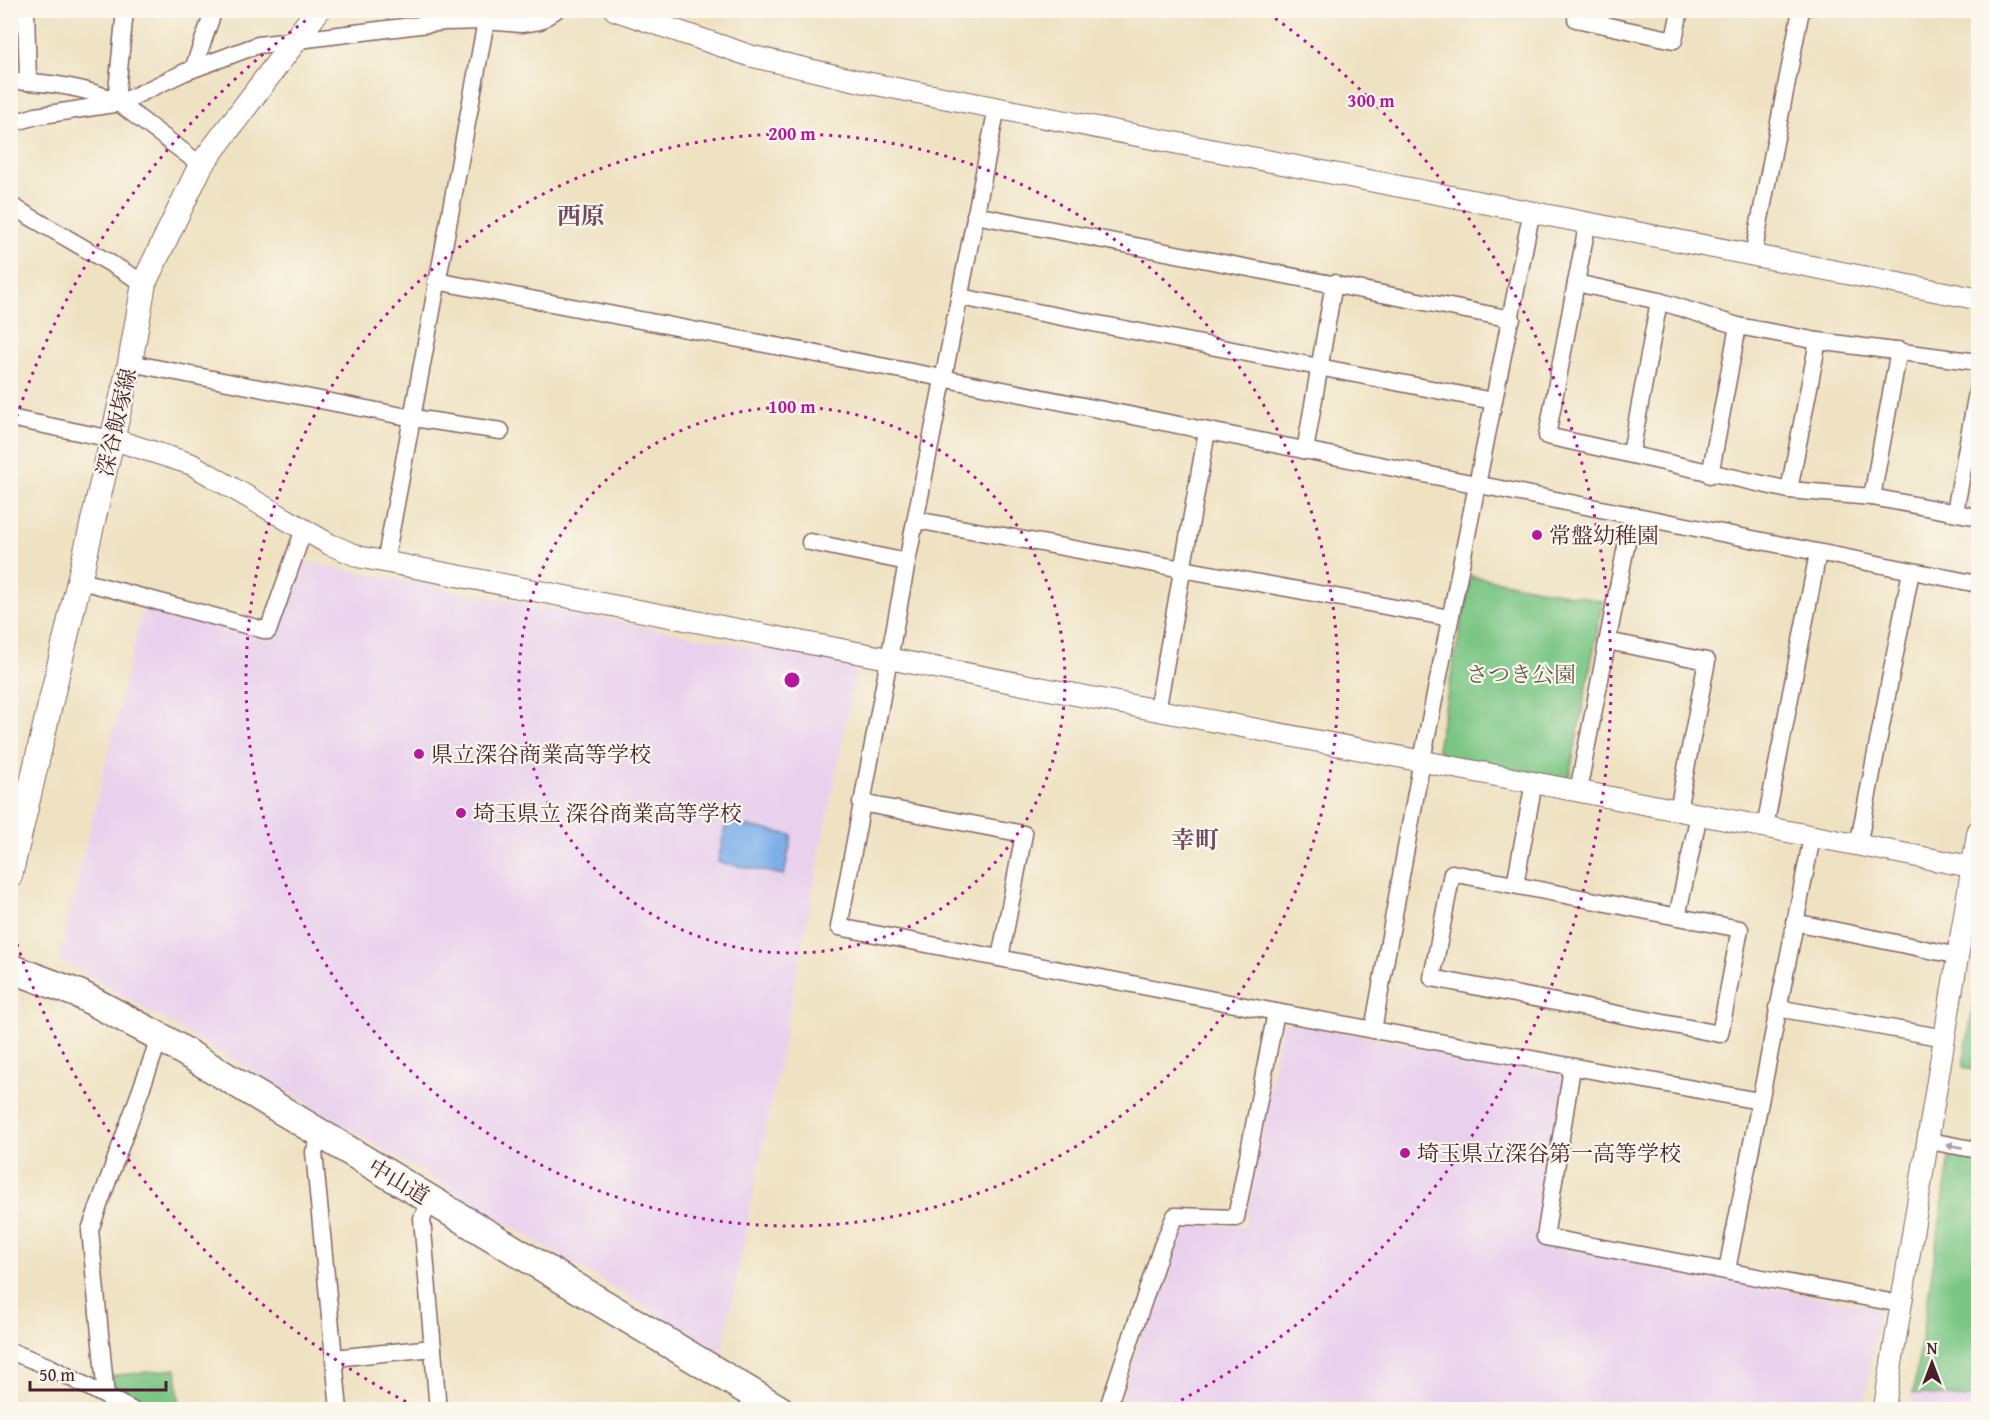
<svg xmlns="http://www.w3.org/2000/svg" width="1989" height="1420" font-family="'Gentium Book Plus','Noto Serif JP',serif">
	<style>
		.built { fill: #e9d1ed }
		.green { fill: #7bc685; stroke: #627258; stroke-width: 1.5 }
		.water { fill: #7bafe9; stroke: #62678a; stroke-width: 1.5 }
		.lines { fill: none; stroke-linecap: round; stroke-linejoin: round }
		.minor-casing { stroke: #846360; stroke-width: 19 }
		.tertiary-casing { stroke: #846360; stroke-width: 23 }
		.secondary-casing { stroke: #846360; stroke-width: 26 }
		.trunk-casing { stroke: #846360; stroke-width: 31 }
		.minor { stroke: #fff; stroke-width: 16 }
		.tertiary { stroke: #fff; stroke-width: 21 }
		.secondary { stroke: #fff; stroke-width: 24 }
		.trunk { stroke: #fff; stroke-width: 28 }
		.oneway { fill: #ae9aa0 }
		.ring { fill: none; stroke: #b5179e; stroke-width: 3; stroke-dasharray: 3 6 }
		.poi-dot { fill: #b5179e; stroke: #fbf7ec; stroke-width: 2 }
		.labels { text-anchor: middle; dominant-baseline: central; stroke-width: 4.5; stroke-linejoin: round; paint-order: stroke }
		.street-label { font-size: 22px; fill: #4a1f2b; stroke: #fbf7ec }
		.poi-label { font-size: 22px; fill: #4a1f2b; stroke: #fbf7ec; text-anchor: start }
		.park-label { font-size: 22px; fill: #5b594a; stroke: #fbf7ec }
		.neighbourhood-label { font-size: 24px; font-weight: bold; fill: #744a62; stroke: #fbf7ec }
		.centre { fill: #b5179e; stroke: #fbf7ec; stroke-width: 3 }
		.ring-label { font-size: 18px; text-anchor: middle; font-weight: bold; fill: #b5179e; stroke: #fbf7ec; stroke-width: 4.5; stroke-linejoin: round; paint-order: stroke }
	</style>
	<rect width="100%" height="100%" fill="#fbf7ec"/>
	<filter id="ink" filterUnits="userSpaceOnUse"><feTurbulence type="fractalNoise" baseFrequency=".0167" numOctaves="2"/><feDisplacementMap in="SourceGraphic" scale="12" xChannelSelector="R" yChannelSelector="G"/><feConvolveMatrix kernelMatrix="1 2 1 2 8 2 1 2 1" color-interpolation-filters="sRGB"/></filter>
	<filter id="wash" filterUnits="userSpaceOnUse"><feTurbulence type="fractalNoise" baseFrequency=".008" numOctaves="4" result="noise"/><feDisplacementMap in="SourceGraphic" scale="24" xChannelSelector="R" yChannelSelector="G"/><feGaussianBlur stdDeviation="1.35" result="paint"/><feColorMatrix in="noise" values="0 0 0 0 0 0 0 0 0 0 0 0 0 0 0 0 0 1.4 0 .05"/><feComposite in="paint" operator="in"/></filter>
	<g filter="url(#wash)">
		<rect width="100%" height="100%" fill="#efe2c2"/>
		<g class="built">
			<polygon points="300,561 857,667 722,1353 285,1090 59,959 144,602 274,640"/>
			<polygon points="1287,1022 1558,1074 1564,1081 1536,1244 1873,1307 1879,1314 1863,1409 1117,1410 1175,1236 1189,1224 1245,1227 1281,1027"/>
			<polygon points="1913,1393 1978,1399 1978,1409 1911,1410"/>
		</g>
		<g class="green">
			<polygon points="1471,576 1603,601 1570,774 1564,779 1443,756 1437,748"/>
			<polygon points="1978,976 1978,1071 1963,1067"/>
			<polygon points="1955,1154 1978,1158 1978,1399 1913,1393 1950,1157"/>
			<polygon points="176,1369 180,1409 139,1409 115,1397 110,1376"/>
		</g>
		<polygon class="water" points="726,822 792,835 784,875 718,862"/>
	</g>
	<g filter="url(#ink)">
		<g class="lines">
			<g class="minor-casing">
				<g id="minor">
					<polyline points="26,10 28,82"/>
					<polyline points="1578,10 1576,19 1674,40 1680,10"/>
					<polyline points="193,69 214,10"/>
					<path d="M 10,81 C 44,82 85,87 116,101 L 201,165"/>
					<polyline points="116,101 125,10"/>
					<polyline points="997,107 907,562 839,927 1276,1012 1759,1101"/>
					<polyline points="10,124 36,116 120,103 185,72 258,45 444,22 486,21 521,24 540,21 556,10"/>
					<polyline points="10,205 144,283"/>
					<polyline points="975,215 1512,319"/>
					<polyline points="1753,255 1801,10"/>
					<polyline points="436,281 922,374 1978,584"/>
					<polyline points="1576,283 1588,221"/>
					<polyline points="960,297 1493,401"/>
					<polyline points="1978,362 1818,341 1738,326 1659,301 1576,283 1547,436 1789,490 1872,497 1978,517"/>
					<polyline points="130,363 413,418 501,431"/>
					<polyline points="10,418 112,439"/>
					<polyline points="1305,451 1334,283"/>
					<polyline points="1631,453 1659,301"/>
					<polyline points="1710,475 1738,326"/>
					<polyline points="1789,490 1818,341"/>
					<polyline points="1872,497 1899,350"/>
					<polyline points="1955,512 1978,387"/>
					<polyline points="916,520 1450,618"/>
					<polyline points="810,542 907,562"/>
					<polyline points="385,563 486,21"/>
					<polyline points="78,580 268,631 304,529"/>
					<polyline points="1607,641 1707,661 1678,810"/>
					<polyline points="1157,712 1207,431"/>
					<polyline points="1578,791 1632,516"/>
					<polyline points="861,803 1024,834 1000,958"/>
					<polyline points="1765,827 1818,553"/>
					<polyline points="1858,846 1911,571"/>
					<polygon points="1452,873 1740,929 1720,1034 1432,978"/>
					<polyline points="1515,885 1534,782"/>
					<polyline points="1677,917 1699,814"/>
					<polyline points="1794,922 1959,956"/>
					<polyline points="1777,1008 1945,1038"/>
					<polyline points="1373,1030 1422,760 1532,210"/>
					<polyline points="1572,1068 1545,1237 1901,1304"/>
					<polyline points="323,1135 314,1152 339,1410"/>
					<polyline points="1929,1141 1978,1150"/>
					<polyline points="432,1201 422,1218 438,1410"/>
					<polyline points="1727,1270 1812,837"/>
					<polyline points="10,1351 50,1367 132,1410"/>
					<polyline points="334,1358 433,1348"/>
					<polyline points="106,1396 90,1230 160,1037"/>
					<polyline points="1107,1410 1162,1246 1175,1216 1236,1218 1276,1012"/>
				</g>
			</g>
			<g class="tertiary-casing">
				<g id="tertiary">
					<polyline points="615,10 751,56 863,82 1978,299"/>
					<polyline points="112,439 191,464 329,544 360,557 1978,868"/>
					<polyline points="1884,1410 1978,831"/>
				</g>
			</g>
			<g class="secondary-casing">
				<polyline id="secondary" points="10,876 130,363 144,283 201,165 318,10"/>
			</g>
			<g class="trunk-casing">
				<polyline id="trunk" points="10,968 79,994 160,1037 780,1410"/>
			</g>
			<use href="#minor" class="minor"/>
			<use href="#tertiary" class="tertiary"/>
			<use href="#secondary" class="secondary"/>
			<use href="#trunk" class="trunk"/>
		</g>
		<defs><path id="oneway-solid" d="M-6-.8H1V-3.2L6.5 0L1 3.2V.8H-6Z" transform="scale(1.5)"/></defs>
		<use class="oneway" href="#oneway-solid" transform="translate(1954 1146) rotate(-169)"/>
	</g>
	<g class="ring">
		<circle cx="792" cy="680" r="273"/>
		<circle cx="792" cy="680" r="546"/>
		<path d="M414 1406A819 819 0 0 1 11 926M11 434A819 819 0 0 1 316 13M1268 13A819 819 0 0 1 1170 1406"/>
	</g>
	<g class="poi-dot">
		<circle cx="1537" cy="535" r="6"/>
		<circle cx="419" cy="754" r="6"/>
		<circle cx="461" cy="813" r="6"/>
		<circle cx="1405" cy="1153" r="6"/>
	</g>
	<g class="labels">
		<g class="street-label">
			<text transform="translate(116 422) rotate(-77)">深谷飯塚線</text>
			<text transform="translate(399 1181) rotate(31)">中山道</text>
		</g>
		<g class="poi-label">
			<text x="1549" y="535">常盤幼稚園</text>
			<text x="431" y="754">県立深谷商業高等学校</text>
			<text x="473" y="813">埼玉県立 深谷商業高等学校</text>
			<text x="1417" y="1153">埼玉県立深谷第一高等学校</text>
		</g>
		<g class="park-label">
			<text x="1521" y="674">さつき公園</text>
		</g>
		<g class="neighbourhood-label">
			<text x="581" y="215">西原</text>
			<text x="1195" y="839">幸町</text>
		</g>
	</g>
	<circle cx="792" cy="680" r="9" class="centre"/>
	<g class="ring-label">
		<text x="1371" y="107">300 m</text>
		<text x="792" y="140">200 m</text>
		<text x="792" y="413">100 m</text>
	</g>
	<rect width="1989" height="1420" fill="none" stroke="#fbf7ec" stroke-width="36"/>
	<g transform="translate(1932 1363)" stroke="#fbf7ec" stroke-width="4.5" paint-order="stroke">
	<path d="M0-4.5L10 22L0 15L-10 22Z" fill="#4a1f2b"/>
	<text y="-9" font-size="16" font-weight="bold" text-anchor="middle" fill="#4a1f2b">N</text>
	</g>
	<path d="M30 1381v9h136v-9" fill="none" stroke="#4a1f2b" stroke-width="3"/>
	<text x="39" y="1381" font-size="18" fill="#4a1f2b" stroke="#fbf7ec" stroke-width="4.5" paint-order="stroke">50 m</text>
</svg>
